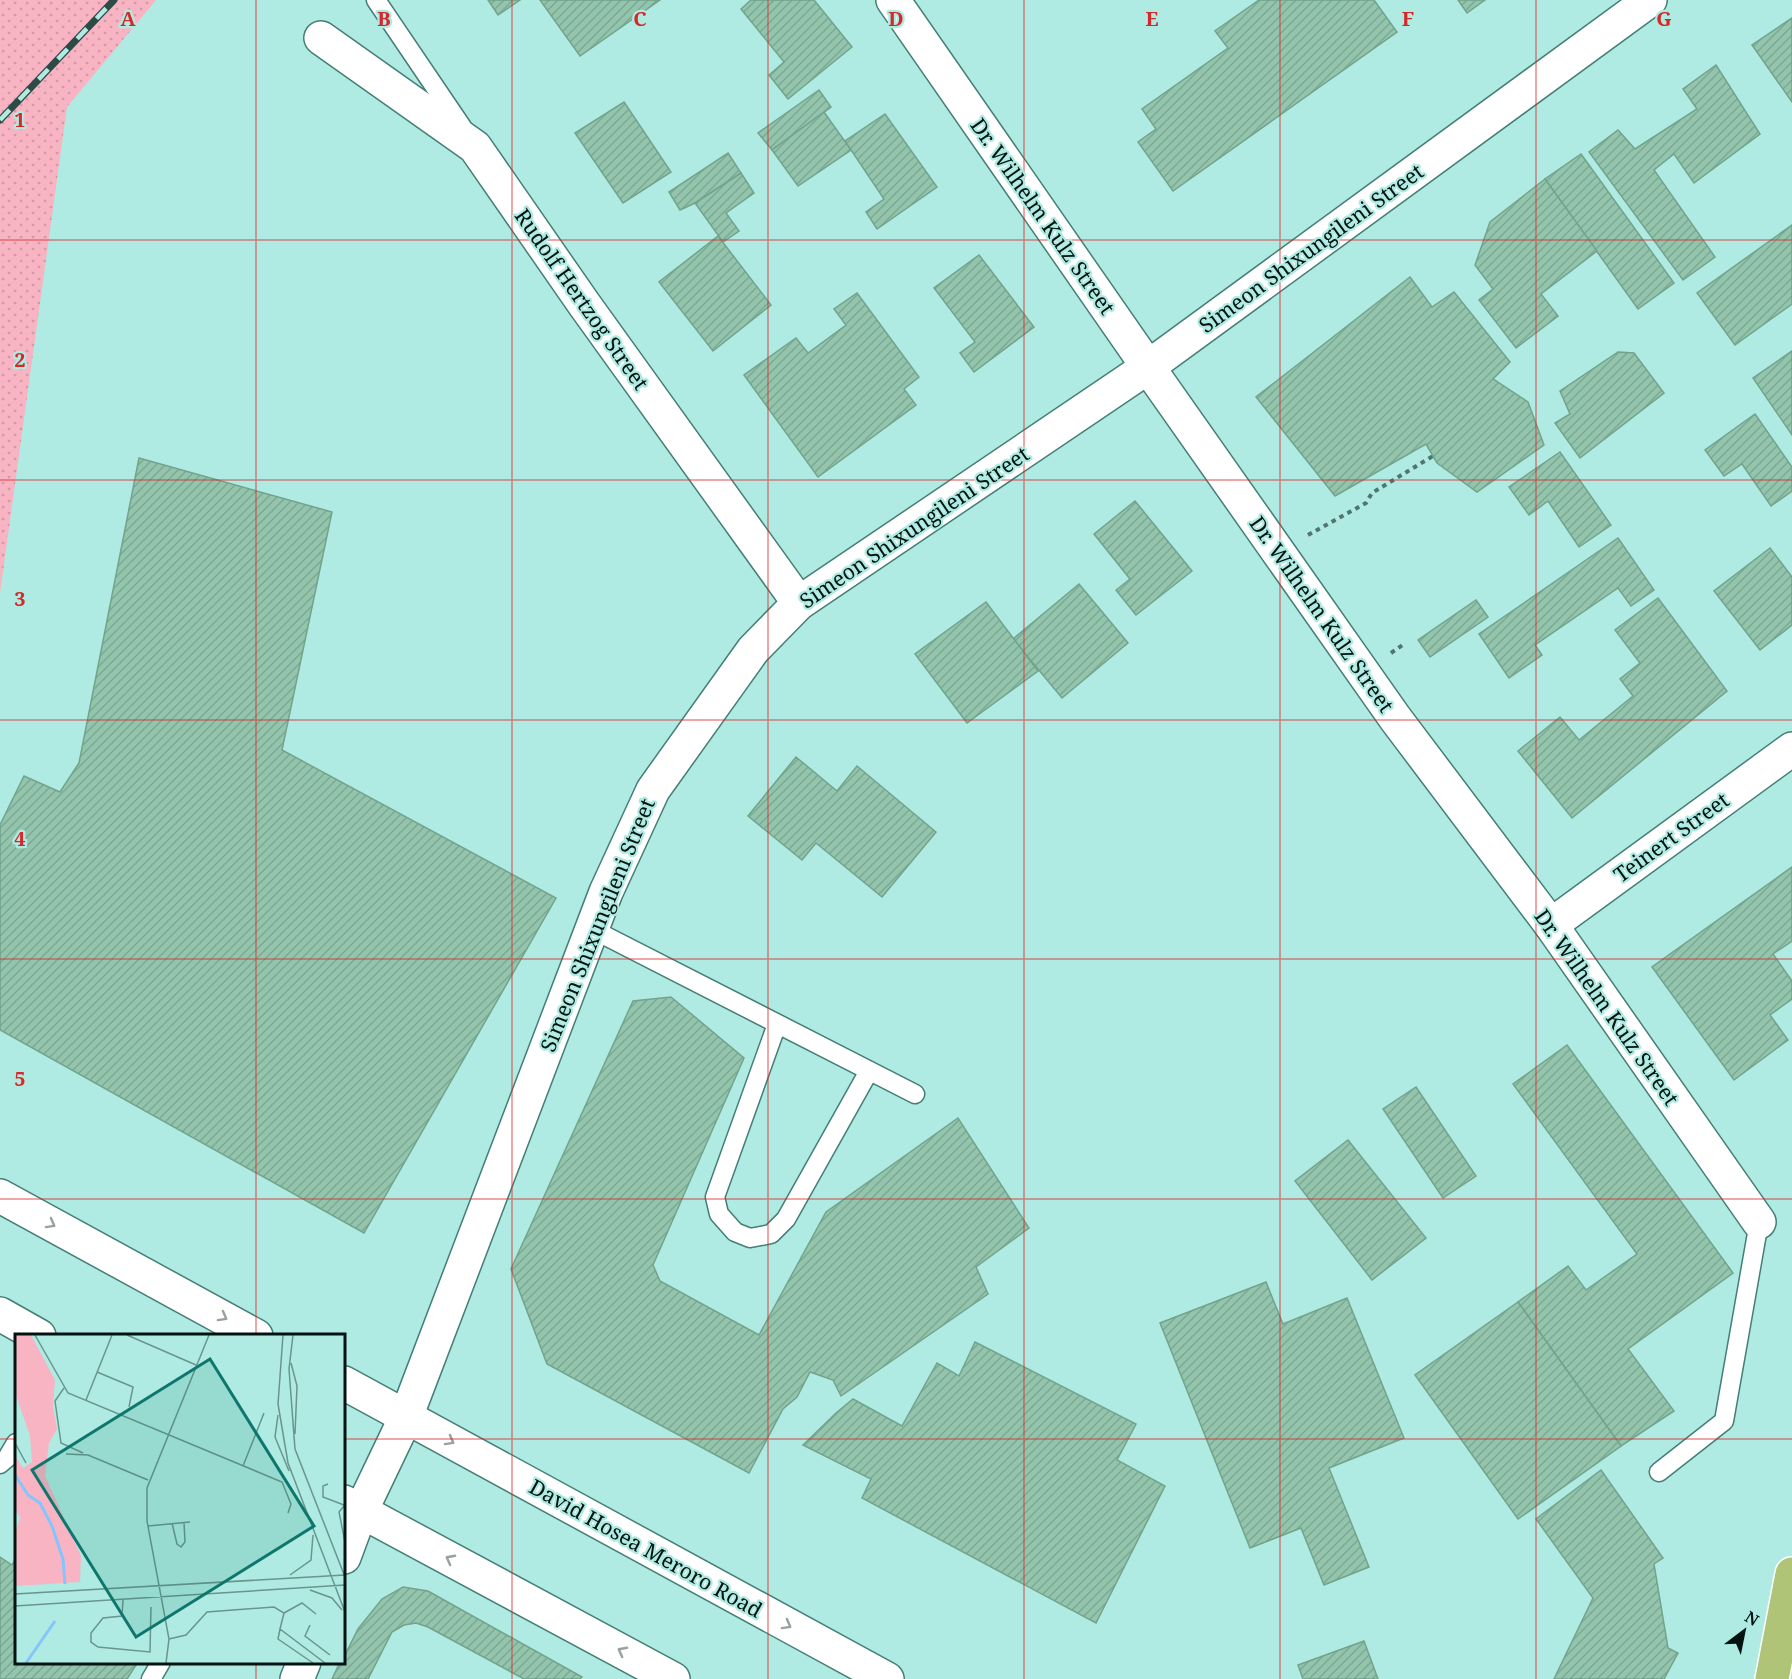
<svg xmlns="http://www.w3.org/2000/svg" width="1792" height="1679" font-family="'Noto Serif',serif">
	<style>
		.grass { fill: url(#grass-dots) }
		.building { fill: url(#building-hatch); stroke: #72a38c; stroke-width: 1.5 }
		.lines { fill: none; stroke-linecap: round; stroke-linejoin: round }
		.lane-casing { stroke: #447e76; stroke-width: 21 }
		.street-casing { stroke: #447e76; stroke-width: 36 }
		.secondary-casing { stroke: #447e76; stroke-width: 36 }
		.primary-casing { stroke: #fff; stroke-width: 36 }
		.path { stroke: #507570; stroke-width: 4; stroke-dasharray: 4.5 4.5; stroke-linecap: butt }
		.lane { stroke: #fff; stroke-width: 18 }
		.street { stroke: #fff; stroke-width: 33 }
		.secondary { stroke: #fff; stroke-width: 33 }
		.primary { stroke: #b0c477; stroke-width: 33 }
		.rail-casing { stroke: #2d4b46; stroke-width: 7 }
		.rail { stroke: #afebe2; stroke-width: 4.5; stroke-dasharray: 14; stroke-linecap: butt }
		.oneway { stroke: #99a19f }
		.grid { fill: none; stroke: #d62828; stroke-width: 1.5; stroke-opacity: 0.55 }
		.labels { text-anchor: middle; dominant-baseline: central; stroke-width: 4.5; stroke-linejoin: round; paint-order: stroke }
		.street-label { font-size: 21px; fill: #001310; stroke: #afebe2 }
		.inset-river { fill: none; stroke: #84c5fb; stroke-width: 3 }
		.inset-road { fill: none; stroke: #69958e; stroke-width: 1.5 }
		.view { fill: #0f766e; fill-opacity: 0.15; stroke: #0f766e; stroke-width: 3 }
		.inset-edge { fill: none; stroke: #001310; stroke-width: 3 }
		.grid-label { font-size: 20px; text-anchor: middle; font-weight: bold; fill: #d62828; stroke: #afebe2; stroke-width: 4.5; stroke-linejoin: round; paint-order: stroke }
	</style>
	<defs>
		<pattern id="grass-dots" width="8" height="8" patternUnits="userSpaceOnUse" patternTransform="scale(1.5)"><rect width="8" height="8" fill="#f8b4c3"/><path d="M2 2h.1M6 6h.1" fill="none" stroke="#d39aa6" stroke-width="1.8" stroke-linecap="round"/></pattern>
		<pattern id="building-hatch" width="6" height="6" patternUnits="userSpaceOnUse" patternTransform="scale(1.5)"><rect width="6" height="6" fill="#93c5ad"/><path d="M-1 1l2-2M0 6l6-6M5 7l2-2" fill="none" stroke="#7da894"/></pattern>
	</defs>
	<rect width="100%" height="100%" fill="#afebe2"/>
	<polygon class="grass" points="0,0 156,0 67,107 0,593"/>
	<g class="building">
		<polygon points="488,0 520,0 498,15"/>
		<polygon points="540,0 660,0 580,56"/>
		<polygon points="751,0 814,0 852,47 788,99 769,75 784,62 741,9"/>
		<polygon points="1259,0 1374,0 1397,32 1173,191 1138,142 1156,129 1142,109 1228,48 1215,31"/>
		<polygon points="1458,0 1485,0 1467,13"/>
		<polygon points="1792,18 1792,102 1752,45"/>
		<polygon points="1716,65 1760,134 1694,183 1674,154 1654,170 1715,257 1683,280 1589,152 1618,130 1635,149 1697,109 1683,89"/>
		<polygon points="819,90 831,107 772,150 758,133"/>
		<polygon points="624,102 671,172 623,203 575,133"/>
		<polygon points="824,112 851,150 798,186 772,150"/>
		<polygon points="885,114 937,187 877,229 866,212 884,199 845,141"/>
		<polygon points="728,153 741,173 695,203 680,210 669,192"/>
		<polygon points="1581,154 1674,283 1638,309 1545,179"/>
		<polygon points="741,173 754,193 726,213 739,231 723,242 695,203"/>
		<polygon points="1545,179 1597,251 1541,294 1558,316 1516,348 1479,300 1493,289 1475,265 1490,222"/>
		<polygon points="1792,225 1792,304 1735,345 1697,293"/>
		<polygon points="718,236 771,305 713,351 659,282"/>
		<polygon points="979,255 1034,327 974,372 960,353 975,342 934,288"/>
		<polygon points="1410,277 1432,307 1454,292 1510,362 1493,379 1528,402 1544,445 1477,492 1437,463 1426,444 1335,496 1256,397"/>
		<polygon points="857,293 919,377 904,389 916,405 818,477 744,375 796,338 808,353 846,325 834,309"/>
		<polygon points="1792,351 1792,435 1753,378"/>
		<polygon points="1618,352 1634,353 1664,393 1580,458 1555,423 1570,414 1560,391"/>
		<polygon points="1755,414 1792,467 1792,491 1771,506 1742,464 1724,476 1705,450"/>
		<polygon points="1560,452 1611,525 1579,547 1548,501 1529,515 1509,487"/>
		<polygon points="139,458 332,512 282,750 556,898 364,1233 0,1030 0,825 24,776 60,792 79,763"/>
		<polygon points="1135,501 1192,571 1136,615 1116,590 1130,579 1094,534"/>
		<polygon points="1618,538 1654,590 1631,606 1618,588 1535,645 1542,655 1509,678 1479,634"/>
		<polygon points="1770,548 1792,577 1792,625 1760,650 1714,591"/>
		<polygon points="1079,584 1128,643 1062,698 1013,639"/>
		<polygon points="1658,598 1727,691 1572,818 1518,751 1560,717 1579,740 1633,696 1620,679 1640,663 1615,630"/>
		<polygon points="1476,600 1488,617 1430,657 1418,640"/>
		<polygon points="986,602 1038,671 967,723 915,654"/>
		<polygon points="796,757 837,791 857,766 936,832 882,897 816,843 802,860 748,816"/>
		<polygon points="1792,867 1792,941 1773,954 1792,981 1792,999 1770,1015 1788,1040 1734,1080 1652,967"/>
		<polygon points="671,997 744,1058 653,1265 660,1281 759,1335 826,1212 958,1118 1029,1228 976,1267 988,1294 841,1396 833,1380 810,1372 797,1397 783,1409 749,1473 547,1364 511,1269 633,1001"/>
		<polygon points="1567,1045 1733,1273 1628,1349 1674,1411 1621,1446 1518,1302 1568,1266 1586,1290 1637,1254 1513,1084"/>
		<polygon points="1416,1087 1476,1176 1443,1198 1383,1109"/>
		<polygon points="1348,1140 1426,1238 1372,1280 1295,1181"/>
		<polygon points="1266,1282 1283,1324 1347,1298 1404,1438 1329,1468 1369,1567 1324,1585 1301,1528 1250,1548 1160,1323"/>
		<polygon points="1518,1302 1621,1446 1518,1519 1415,1375"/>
		<polygon points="975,1342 1136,1424 1117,1460 1165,1486 1096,1623 862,1498 871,1479 803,1445 836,1413 853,1399 902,1426 937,1363 959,1376"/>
		<polygon points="1601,1470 1663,1558 1654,1564 1668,1648 1678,1653 1664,1679 1554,1679 1593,1598 1536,1519"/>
		<polygon points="0,1557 12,1565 16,1558 16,1662 138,1662 127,1679 0,1679"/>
		<polygon points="403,1587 428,1591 582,1677 580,1679 524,1679 428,1627 416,1623 404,1625 392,1632 368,1679 332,1679 340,1662 344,1662 344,1657 358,1629 382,1599"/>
		<polygon points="1364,1641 1378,1679 1303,1679 1298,1665"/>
	</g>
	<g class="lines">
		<g class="lane-casing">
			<g id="lane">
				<polyline points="376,0 462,127"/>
				<polyline points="592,929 915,1094"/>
				<polyline points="777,1024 715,1197 719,1214 735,1232 750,1238 771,1234 786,1219 869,1071"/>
				<polyline points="0,1464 7,1458 16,1443"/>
				<polyline points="1659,1472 1724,1421 1759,1222"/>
				<polyline points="151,1679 161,1662"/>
			</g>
		</g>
		<g class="street-casing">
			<g id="street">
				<polyline points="893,0 1148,367 1395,718 1551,925 1759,1222"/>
				<polyline points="321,38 475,147 584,304 799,603"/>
				<polyline points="1551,925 1792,749"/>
				<polyline points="344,1557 361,1511"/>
				<polyline points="297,1679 304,1662"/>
			</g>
		</g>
		<g class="secondary-casing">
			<g id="secondary">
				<polyline points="0,1196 256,1336"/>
				<polyline points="0,1314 39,1336"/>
				<polyline points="344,1383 887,1679"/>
				<polyline points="344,1502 673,1679"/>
				<polyline points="361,1511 406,1417 606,892 653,790 753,650 799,603 1148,367 1650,0"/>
			</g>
		</g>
		<g class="primary-casing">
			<polyline id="primary" points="1772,1679 1792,1574"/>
		</g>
		<g class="path">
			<polyline points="1308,535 1366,503 1372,493 1433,456"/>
			<polyline points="1391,653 1404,644"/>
		</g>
		<use href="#lane" class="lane"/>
		<use href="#street" class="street"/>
		<use href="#secondary" class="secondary"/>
		<use href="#primary" class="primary"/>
		<g class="rail-casing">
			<polyline id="rail" points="0,120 114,0"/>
		</g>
		<use href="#rail" class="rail"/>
	</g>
	<defs><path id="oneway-chevron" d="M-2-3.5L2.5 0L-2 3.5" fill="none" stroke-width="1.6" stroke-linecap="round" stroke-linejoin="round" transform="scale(1.5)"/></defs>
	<g class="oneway">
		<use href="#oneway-chevron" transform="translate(51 1224) rotate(29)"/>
		<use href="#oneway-chevron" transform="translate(223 1317) rotate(29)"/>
		<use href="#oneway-chevron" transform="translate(450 1441) rotate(29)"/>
		<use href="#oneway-chevron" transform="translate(450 1559) rotate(-152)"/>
		<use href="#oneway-chevron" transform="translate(787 1625) rotate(29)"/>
		<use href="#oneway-chevron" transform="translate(622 1651) rotate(-152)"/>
	</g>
	<path class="grid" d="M 256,0 L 256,1336M 512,0 L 512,1679M 768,0 L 768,1679M 1024,0 L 1024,1679M 1280,0 L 1280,1679M 1536,0 L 1536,1679M 0,240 L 1792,240M 0,480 L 1792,480M 0,720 L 1792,720M 0,959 L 1792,959M 0,1199 L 1792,1199M 0,1439 L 16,1439M 344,1439 L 1792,1439M 256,1662 L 256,1679"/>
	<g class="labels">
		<g class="street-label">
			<text transform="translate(1043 216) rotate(55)">Dr. Wilhelm Kulz Street</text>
			<text transform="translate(1311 248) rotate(-36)">Simeon Shixungileni Street</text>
			<text transform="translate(582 299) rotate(55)">Rudolf Hertzog Street</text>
			<text transform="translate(914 527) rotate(-34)">Simeon Shixungileni Street</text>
			<text transform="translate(1322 614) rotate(55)">Dr. Wilhelm Kulz Street</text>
			<text transform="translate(1671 837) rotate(-36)">Teinert Street</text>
			<text transform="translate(597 925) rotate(-68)">Simeon Shixungileni Street</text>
			<text transform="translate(1607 1007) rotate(55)">Dr. Wilhelm Kulz Street</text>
			<text transform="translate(646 1548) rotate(29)">David Hosea Meroro Road</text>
		</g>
	</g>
	<g transform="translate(15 1334)">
		<rect width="330" height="330" fill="#afebe2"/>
		<path d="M 0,1 L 16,1 L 40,46 L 38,72 L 42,95 L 34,109 L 30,142 L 66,222 L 65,248 L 0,252 L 0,198 L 5,183 L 0,176 L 0,121 L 8,134 L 17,128 L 15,102 L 0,59 Z" fill="#f8b4c3"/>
		<path class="inset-river" d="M 0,141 L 13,161 L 25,169 L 37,192 L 48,225 L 50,250M 11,329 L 40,287"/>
		<path class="inset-road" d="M 20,1 L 53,59 L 267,148 L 276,170 L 273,179M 112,1 L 181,31M 268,1 L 263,70 L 273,129 L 330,278M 278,1 L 274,35 L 280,115 L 330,243M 276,29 L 282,52 L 280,100M 82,38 L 118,53 L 114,73M 49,54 L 40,67 L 46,109 L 68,119M 71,66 L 97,1M 263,81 L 260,103 L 274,137M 0,109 L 11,129M 51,120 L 73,121 L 133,146M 228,132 L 249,79M 313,150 L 308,152 L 308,163 L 329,171M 330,171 L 324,178 L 330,208M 157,189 L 162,210 L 166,213 L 170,208 L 169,188M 133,192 L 175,188M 275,241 L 296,226 L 298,201M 295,256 L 317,264 L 327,276M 0,260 L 330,241M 108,266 L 107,282 L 88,284 L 76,299 L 76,308 L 83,313 L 135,318 L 136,273M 0,272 L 330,251M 269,279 L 287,269 L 301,280M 295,291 L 290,302 L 315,321M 265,295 L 263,305 L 298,329M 154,305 L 171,301 L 192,278 L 259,273 L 269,279 L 265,295 L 310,329M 151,329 L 154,305 L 132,187 L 132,154 L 194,1"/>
		<path class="view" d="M 195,25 L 299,192 L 121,303 L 17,136 Z"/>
		<rect width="330" height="330" class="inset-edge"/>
	</g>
	<g class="grid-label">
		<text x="128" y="26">A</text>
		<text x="384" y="26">B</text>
		<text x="640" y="26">C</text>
		<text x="896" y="26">D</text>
		<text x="1152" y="26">E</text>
		<text x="1408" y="26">F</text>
		<text x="1664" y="26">G</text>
		<text x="20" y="127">1</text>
		<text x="20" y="367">2</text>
		<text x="20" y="606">3</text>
		<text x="20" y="846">4</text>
		<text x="20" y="1086">5</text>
	</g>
	<g transform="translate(1744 1631) rotate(32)" stroke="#afebe2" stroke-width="4.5" paint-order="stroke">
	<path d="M0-4.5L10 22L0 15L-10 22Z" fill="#001310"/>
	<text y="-9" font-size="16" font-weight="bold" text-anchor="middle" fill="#001310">N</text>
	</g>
</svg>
